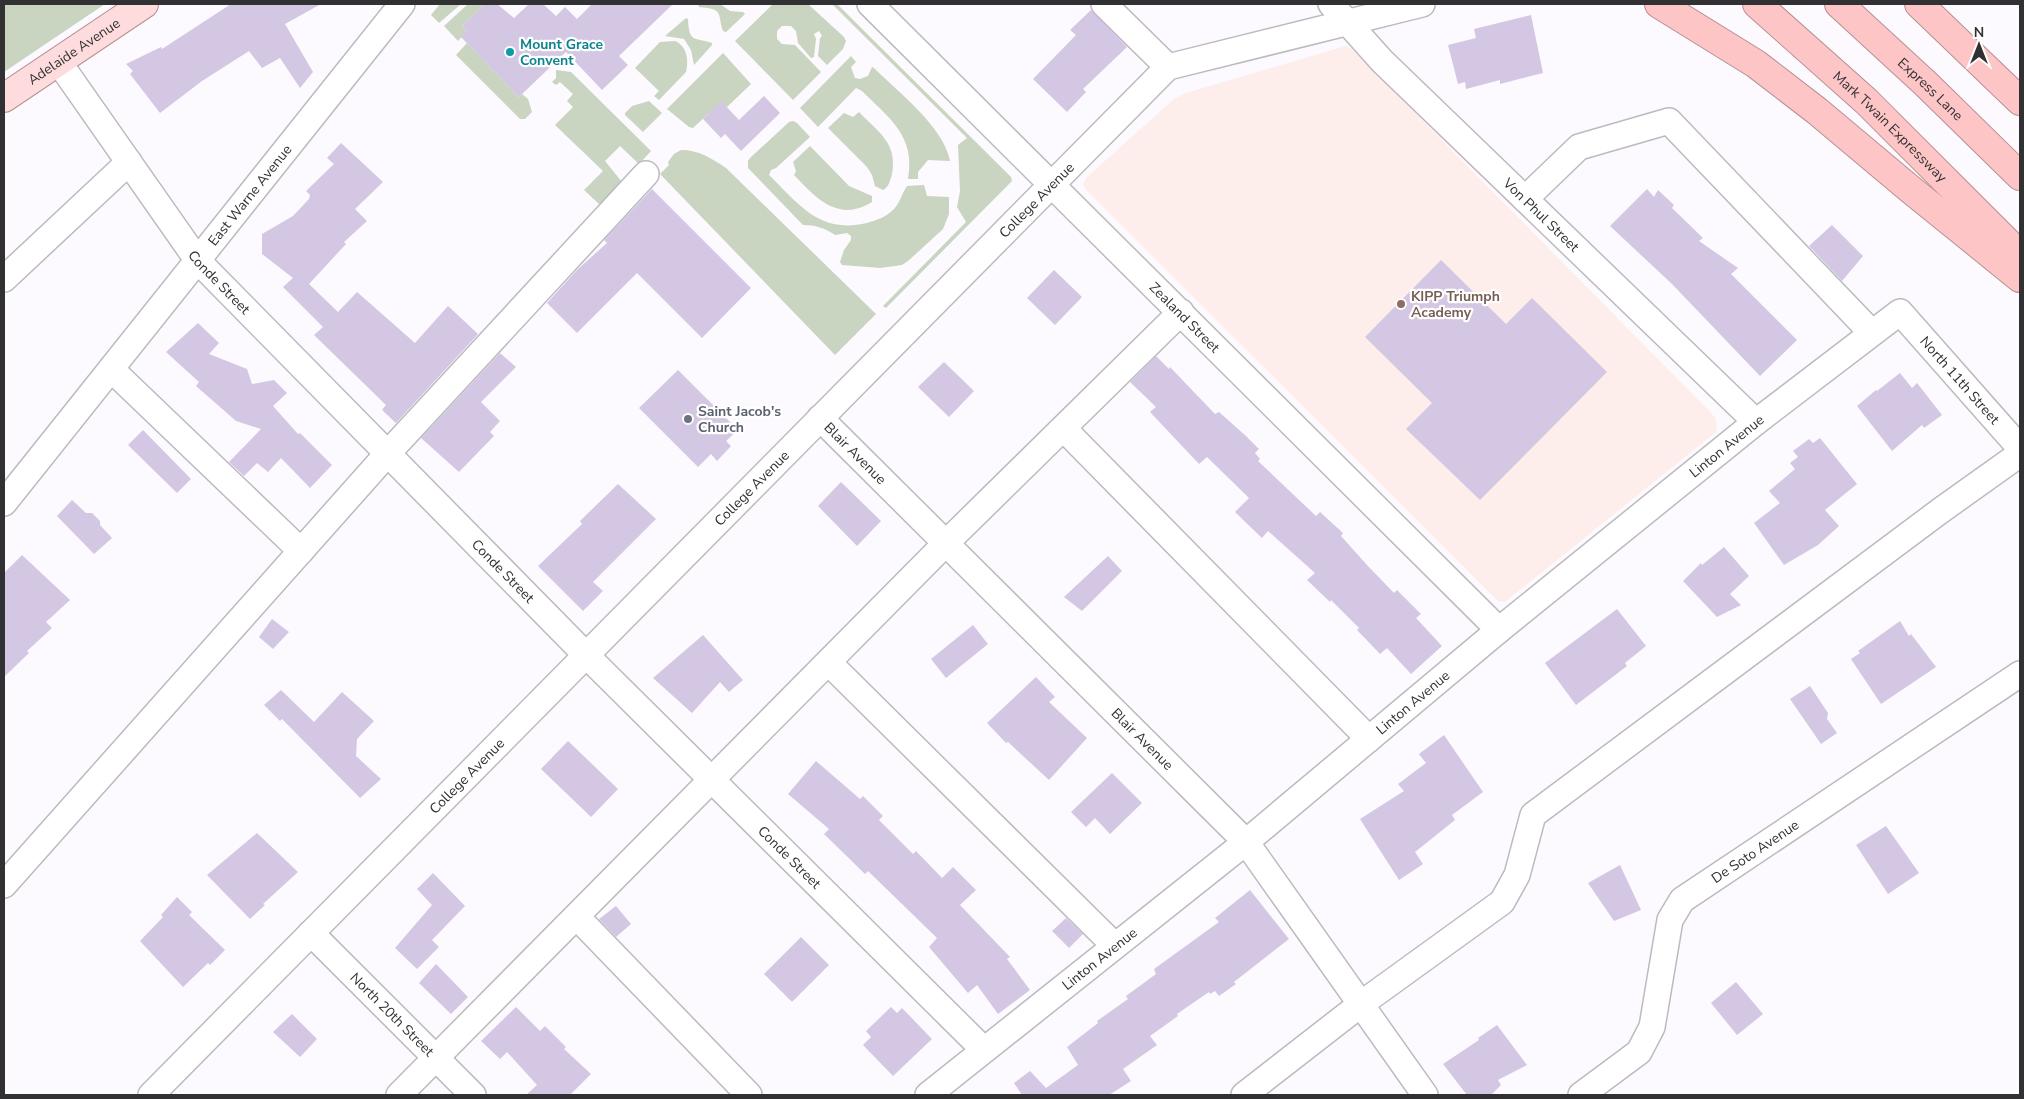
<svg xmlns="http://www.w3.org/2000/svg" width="2024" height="1099" font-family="'Nunito Sans',sans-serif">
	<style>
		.education { fill: #fdedeb }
		.green { fill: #c9d4c1 }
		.building { fill: #d3c7e3 }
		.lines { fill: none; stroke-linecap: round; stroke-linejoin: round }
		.minor-casing { stroke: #bcbabf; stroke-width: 28 }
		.major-casing { stroke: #b69193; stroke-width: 30 }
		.highway-casing { stroke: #b69193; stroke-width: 30 }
		.minor { stroke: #fff; stroke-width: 25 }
		.major { stroke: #fedcdd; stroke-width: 28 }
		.highway { stroke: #fec5c6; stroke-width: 28 }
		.culture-dot { fill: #0f9aa8; stroke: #fff; stroke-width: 2 }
		.education-dot { fill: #8d6e63; stroke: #fff; stroke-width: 2 }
		.worship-dot { fill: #6b7280; stroke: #fff; stroke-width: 2 }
		.labels { text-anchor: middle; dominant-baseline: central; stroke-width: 4.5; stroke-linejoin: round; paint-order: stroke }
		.culture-label { font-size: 14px; font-weight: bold; fill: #0d838f; stroke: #fff; text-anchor: start }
		.street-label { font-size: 14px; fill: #313133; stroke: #fff }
		.education-label { font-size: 14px; font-weight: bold; fill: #785e54; stroke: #fff; text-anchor: start }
		.worship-label { font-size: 14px; font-weight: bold; fill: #5b616d; stroke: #fff; text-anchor: start }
	</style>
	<rect width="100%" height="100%" fill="#fcfafe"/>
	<polygon class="education" points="1346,46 1353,50 1714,416 1717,423 1716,432 1505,602 1498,601 1087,191 1083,185 1086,178 1174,99 1186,93"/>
	<g class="green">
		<polygon points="4,4 105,4 4,72"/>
		<polygon points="440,4 461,4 439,23 431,15"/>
		<polygon points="468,4 485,4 462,26 467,31 458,41 444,26"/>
		<path d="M 698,4 L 720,4 L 730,11 L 743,12 L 745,14 L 726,32 L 723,31 C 717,14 725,9 699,7 Z"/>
		<polygon points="773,4 808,4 844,37 846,41 843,49 827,65 818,56 820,38 822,36 819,31 814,34 816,39 814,57 811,58 798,43 796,31 791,26 782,26 777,31 777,39 782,44 795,45 821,72 793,100 735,41"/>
		<polygon points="832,4 837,4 1011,177 1012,181 886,308 883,306 966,222 957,207 960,191 958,145 967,138"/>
		<path d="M 686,18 L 688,19 C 689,44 695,37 712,43 L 712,45 L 694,65 L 691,50 L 684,39 L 665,36 Z"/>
		<path d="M 675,41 C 687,46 689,60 686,72 L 659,100 L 654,96 L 659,91 L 635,68 L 660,42 Z"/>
		<polygon points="467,43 519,97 522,94 528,99 532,112 525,119 520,119 456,55"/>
		<polygon points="723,53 751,84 727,107 721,102 693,128 689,127 667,109"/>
		<path d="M 851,56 L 856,62 L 851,67 L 855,78 L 860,79 L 868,76 L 872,67 L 874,68 C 898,92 944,127 950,161 L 928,160 L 918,172 L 918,179 L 908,179 C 916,136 889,118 862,91 L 856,88 L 818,127 L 800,108 Z"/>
		<polygon points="556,70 571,72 651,151 639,164 620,146 605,161 622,182 600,205 584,190 603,171 555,125 573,107 567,101 573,94 560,82 556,85 552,82 556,78"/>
		<polygon points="649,101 662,113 643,132 625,115 625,113 632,106"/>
		<path d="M 859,112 C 878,132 898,143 892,174 C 890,181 889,187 883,190 L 875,186 L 872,175 L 867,167 L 828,128 L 844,113 L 853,117 Z"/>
		<path d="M 793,121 L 797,123 L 810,137 L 776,168 L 771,170 L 769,175 C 800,205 819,234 867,223 C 877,220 886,217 894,209 C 900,203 902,193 907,186 L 924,185 L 927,196 L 949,197 L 949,214 L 943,229 L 908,261 L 902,265 L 880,268 L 842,265 L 840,262 L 844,250 L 851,240 L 851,236 L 847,233 L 835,235 C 825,228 815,225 803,225 L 748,168 L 748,161 L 750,158 L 789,122 Z"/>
		<path d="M 810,146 L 849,186 L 872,196 L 872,202 C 838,223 816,198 794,175 L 796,171 L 793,162 Z"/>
		<path d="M 681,150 C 699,150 711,158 726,168 L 876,314 L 835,355 L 660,174 L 669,165 L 668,162 L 674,154 Z"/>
	</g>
	<g class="building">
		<polygon points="231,4 321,4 285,24 313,72 300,88 280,58 262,68 249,51 202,81 160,113 130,74 133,71 126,64 161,47 162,49"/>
		<polygon points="485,4 497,4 514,18 529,4 543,4 556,16 565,7 577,19 592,4 673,4 619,56 628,65 602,90 566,52 519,97 461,37 467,31 462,26"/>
		<polygon points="1091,10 1127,47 1083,89 1086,92 1067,112 1033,79 1076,35 1070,30"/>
		<polygon points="1531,15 1543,73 1500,84 1500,80 1466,89 1465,82 1458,84 1448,45 1476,38 1474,29"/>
		<polygon points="764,96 780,113 741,151 725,134 721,138 703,119 721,101 739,120"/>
		<polygon points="341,143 383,182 355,209 367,221 344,242 346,244 309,284 338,312 357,292 415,343 448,306 478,334 396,423 382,410 386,405 314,335 323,327 283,287 293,278 262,254 262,234 293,216 309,199 310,195 306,191 334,164 327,158"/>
		<polygon points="652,189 751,288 702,338 637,273 577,333 547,303 578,269 607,243 604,240"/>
		<polygon points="1647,189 1654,197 1658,190 1674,205 1672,208 1703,238 1699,241 1738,268 1731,274 1797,340 1760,376 1672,284 1610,226"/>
		<polygon points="1832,225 1863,256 1842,281 1809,246"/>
		<polygon points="1441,260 1506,324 1532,298 1607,372 1480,500 1406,429 1432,403 1365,337"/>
		<polygon points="1054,270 1082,297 1055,325 1027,298"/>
		<polygon points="198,323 219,343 209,354 247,369 252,384 274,380 287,393 273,406 298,434 300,433 332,465 310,488 281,458 268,472 257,463 244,476 229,462 261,429 236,421 196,386 199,382 166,352"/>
		<polygon points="500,353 516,367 481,402 500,421 490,432 494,436 459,472 421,438"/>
		<polygon points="1156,356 1169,369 1170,367 1215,414 1219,412 1246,436 1259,449 1255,453 1260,459 1258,461 1316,516 1320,512 1343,533 1341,536 1367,565 1394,593 1397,590 1421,614 1416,618 1442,646 1411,674 1387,648 1380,654 1357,630 1359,628 1331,600 1330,602 1307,580 1315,573 1268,531 1262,538 1235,512 1249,498 1207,457 1199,464 1150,412 1156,407 1130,382"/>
		<polygon points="944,362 974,391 949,417 918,387"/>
		<polygon points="678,370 738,430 726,441 731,446 717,461 711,454 698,467 639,408"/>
		<polygon points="1900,373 1912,388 1917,383 1942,415 1924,428 1922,425 1892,451 1857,406 1876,390 1877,391"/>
		<polygon points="143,430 191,479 177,493 128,445"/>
		<polygon points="1820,438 1857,484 1825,510 1839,526 1818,545 1784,565 1754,523 1780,503 1769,491 1795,469 1790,463 1798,457 1793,451 1809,439 1813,443"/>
		<polygon points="841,482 881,521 857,546 818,506"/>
		<polygon points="618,484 656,519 593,582 603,591 583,611 538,566 582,524 580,521"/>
		<polygon points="72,500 86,513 92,513 100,521 100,525 112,538 94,554 57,516"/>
		<polygon points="1724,547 1749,576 1730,594 1741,605 1717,617 1683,581 1701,563 1702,565"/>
		<polygon points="22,555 70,600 46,622 52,628 27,651 29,653 4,677 4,573"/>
		<polygon points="1108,556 1122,571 1082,611 1064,597"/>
		<polygon points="1617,609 1646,646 1625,663 1627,666 1576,705 1545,663"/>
		<polygon points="272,619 289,632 273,649 259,637"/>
		<polygon points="1900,621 1909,636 1911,634 1936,667 1881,704 1851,659 1860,653 1858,651"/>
		<polygon points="973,625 988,644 946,678 931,659"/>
		<polygon points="703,635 743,680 729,692 720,682 692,713 653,678"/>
		<polygon points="1036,677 1055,697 1049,702 1087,738 1049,780 1008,742 1006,743 987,723"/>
		<polygon points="1810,686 1828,713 1827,719 1837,733 1821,744 1790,699"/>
		<polygon points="281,690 314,722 342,692 374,721 357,739 356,756 381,779 360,798 282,719 280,721 264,705"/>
		<polygon points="1444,735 1483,792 1452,815 1455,820 1415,852 1423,864 1399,880 1360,819 1404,791 1398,784 1426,763 1419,754"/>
		<polygon points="568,741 618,789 591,817 541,769"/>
		<polygon points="816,761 860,799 863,796 883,816 879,820 913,854 916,851 942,878 953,867 976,890 960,905 1010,957 1007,959 1030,990 998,1014 977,985 968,993 929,947 937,938 868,871 865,874 824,834 829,829 788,794"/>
		<polygon points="1112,773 1142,803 1110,834 1095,818 1086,827 1071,812"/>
		<polygon points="1886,826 1919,873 1888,894 1856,845"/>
		<polygon points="257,833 298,872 263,904 265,905 250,919 207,875"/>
		<polygon points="1620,865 1641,910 1614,921 1588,883"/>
		<polygon points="433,873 465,906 432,940 439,947 417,969 395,948 432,905 417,889"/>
		<polygon points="1250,890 1289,939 1234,982 1236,984 1219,996 1215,991 1210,994 1209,992 1177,1014 1178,1016 1150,1036 1157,1045 1123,1069 1131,1081 1109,1095 1022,1095 1014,1083 1030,1071 1046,1088 1078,1065 1067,1047 1098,1023 1097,1021 1128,999 1126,996 1156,974 1154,969 1219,922 1215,918"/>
		<polygon points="177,897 192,912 189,915 225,950 210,965 208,963 183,987 140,941 163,917 161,915"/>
		<polygon points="616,906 631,924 616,937 599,919"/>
		<polygon points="1066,918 1083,934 1069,948 1052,931"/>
		<polygon points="801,937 829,965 792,1002 764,974"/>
		<polygon points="436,964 468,997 451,1014 419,983"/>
		<polygon points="1736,982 1763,1014 1737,1035 1711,1003"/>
		<polygon points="516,1007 540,1031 545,1026 566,1047 564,1049 591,1074 570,1095 526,1095 537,1085 507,1052 500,1059 481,1041"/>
		<polygon points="891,1007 897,1013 902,1008 932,1039 893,1076 863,1045 871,1037 866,1031"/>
		<polygon points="292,1014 317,1039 300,1057 273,1032"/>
		<polygon points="1497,1025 1527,1065 1498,1080 1501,1085 1491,1095 1467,1095 1443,1064 1479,1040 1478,1038"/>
	</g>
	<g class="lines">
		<g class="minor-casing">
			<g id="minor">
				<path id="s1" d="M 870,4 L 1499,630"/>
				<polyline points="1104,4 1168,67"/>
				<path id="s2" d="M 1331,4 L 1382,61 L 1756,422"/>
				<path id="s3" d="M 58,61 L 198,261 L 586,655 L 984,1050"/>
				<polyline points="1525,199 1579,147 1669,121 1872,333"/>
				<polyline points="4,279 129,162"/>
				<polyline points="111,369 301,551"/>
				<path id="s4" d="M 820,418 L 1246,842 L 1425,1095"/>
				<polyline points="1064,429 1369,739"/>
				<path id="s5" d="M 4,503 L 402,4"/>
				<polyline points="829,663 1115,946"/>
				<polyline points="4,885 388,453 646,174"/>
				<polyline points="577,917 749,1095"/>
				<path id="s6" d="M 311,933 L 473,1095"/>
				<path id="s7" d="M 151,1095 L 1168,67 L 1422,4"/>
				<polyline points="399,1095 946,543 1181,312"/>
				<path id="s8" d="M 928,1095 L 1246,842 L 1499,630 L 1756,422 L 1900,312 L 2020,448"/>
				<polyline points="1244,1095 1361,1004 1502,902 1517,875 1533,815 1940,511 2020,454"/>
				<path id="s9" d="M 1581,1095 L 1639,1052 L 1652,1027 L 1670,920 L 1682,900 L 2020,674"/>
			</g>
		</g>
		<g class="major-casing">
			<g id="major">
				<path id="s10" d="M 4,98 L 144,4"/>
			</g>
		</g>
		<g class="highway-casing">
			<g id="highway">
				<polyline points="1659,4 1756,64 1817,111 1910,189 2020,278"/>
				<path id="s11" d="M 1757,4 L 1866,101 L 2020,255"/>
				<path id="s12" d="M 1839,4 L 1926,84 L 2020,176"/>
				<polyline points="1919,4 2020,101"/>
			</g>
		</g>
		<use href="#minor" class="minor"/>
		<use href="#major" class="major"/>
		<use href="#highway" class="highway"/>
	</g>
	<circle class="culture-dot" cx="510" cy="52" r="5"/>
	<circle class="education-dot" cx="1401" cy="304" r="5"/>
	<circle class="worship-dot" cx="688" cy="419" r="5"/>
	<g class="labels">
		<g class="culture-label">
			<text x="520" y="44">Mount Grace<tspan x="520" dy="16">Convent</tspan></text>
		</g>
		<g class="street-label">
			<text stroke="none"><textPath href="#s10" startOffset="84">Adelaide Avenue</textPath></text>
			<text stroke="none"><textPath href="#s12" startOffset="125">Express Lane</textPath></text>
			<text stroke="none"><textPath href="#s11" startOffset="181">Mark Twain Expressway</textPath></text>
			<text stroke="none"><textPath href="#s5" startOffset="394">East Warne Avenue</textPath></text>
			<text stroke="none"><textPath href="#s7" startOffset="1259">College Avenue</textPath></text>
			<text stroke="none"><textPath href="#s2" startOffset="298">Von Phul Street</textPath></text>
			<text stroke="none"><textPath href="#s3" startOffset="274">Conde Street</textPath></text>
			<text stroke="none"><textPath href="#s1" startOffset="444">Zealand Street</textPath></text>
			<text stroke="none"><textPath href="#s8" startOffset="1339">North 11th Street</textPath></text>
			<text stroke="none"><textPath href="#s8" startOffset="1029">Linton Avenue</textPath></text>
			<text stroke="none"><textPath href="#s4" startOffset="50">Blair Avenue</textPath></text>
			<text stroke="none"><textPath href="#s7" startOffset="854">College Avenue</textPath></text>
			<text stroke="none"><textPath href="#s3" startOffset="679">Conde Street</textPath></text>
			<text stroke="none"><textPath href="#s8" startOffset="624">Linton Avenue</textPath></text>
			<text stroke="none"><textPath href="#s4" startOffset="455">Blair Avenue</textPath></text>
			<text stroke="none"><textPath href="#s7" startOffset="449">College Avenue</textPath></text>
			<text stroke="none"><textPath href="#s9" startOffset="320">De Soto Avenue</textPath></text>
			<text stroke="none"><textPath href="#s3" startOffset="1084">Conde Street</textPath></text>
			<text stroke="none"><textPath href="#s8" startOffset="219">Linton Avenue</textPath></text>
			<text stroke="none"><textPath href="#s6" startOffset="115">North 20th Street</textPath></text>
		</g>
		<g class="education-label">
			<text x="1411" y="296">KIPP Triumph<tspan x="1411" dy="16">Academy</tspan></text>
		</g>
		<g class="worship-label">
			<text x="698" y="411">Saint Jacob's<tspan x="698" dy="16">Church</tspan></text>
		</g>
	</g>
	<rect width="2024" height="1099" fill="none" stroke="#313133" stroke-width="10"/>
	<g transform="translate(1979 45)" stroke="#ffffff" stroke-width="4" paint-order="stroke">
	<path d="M0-4L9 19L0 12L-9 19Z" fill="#313133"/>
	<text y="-8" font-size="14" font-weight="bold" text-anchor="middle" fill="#313133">N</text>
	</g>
</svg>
